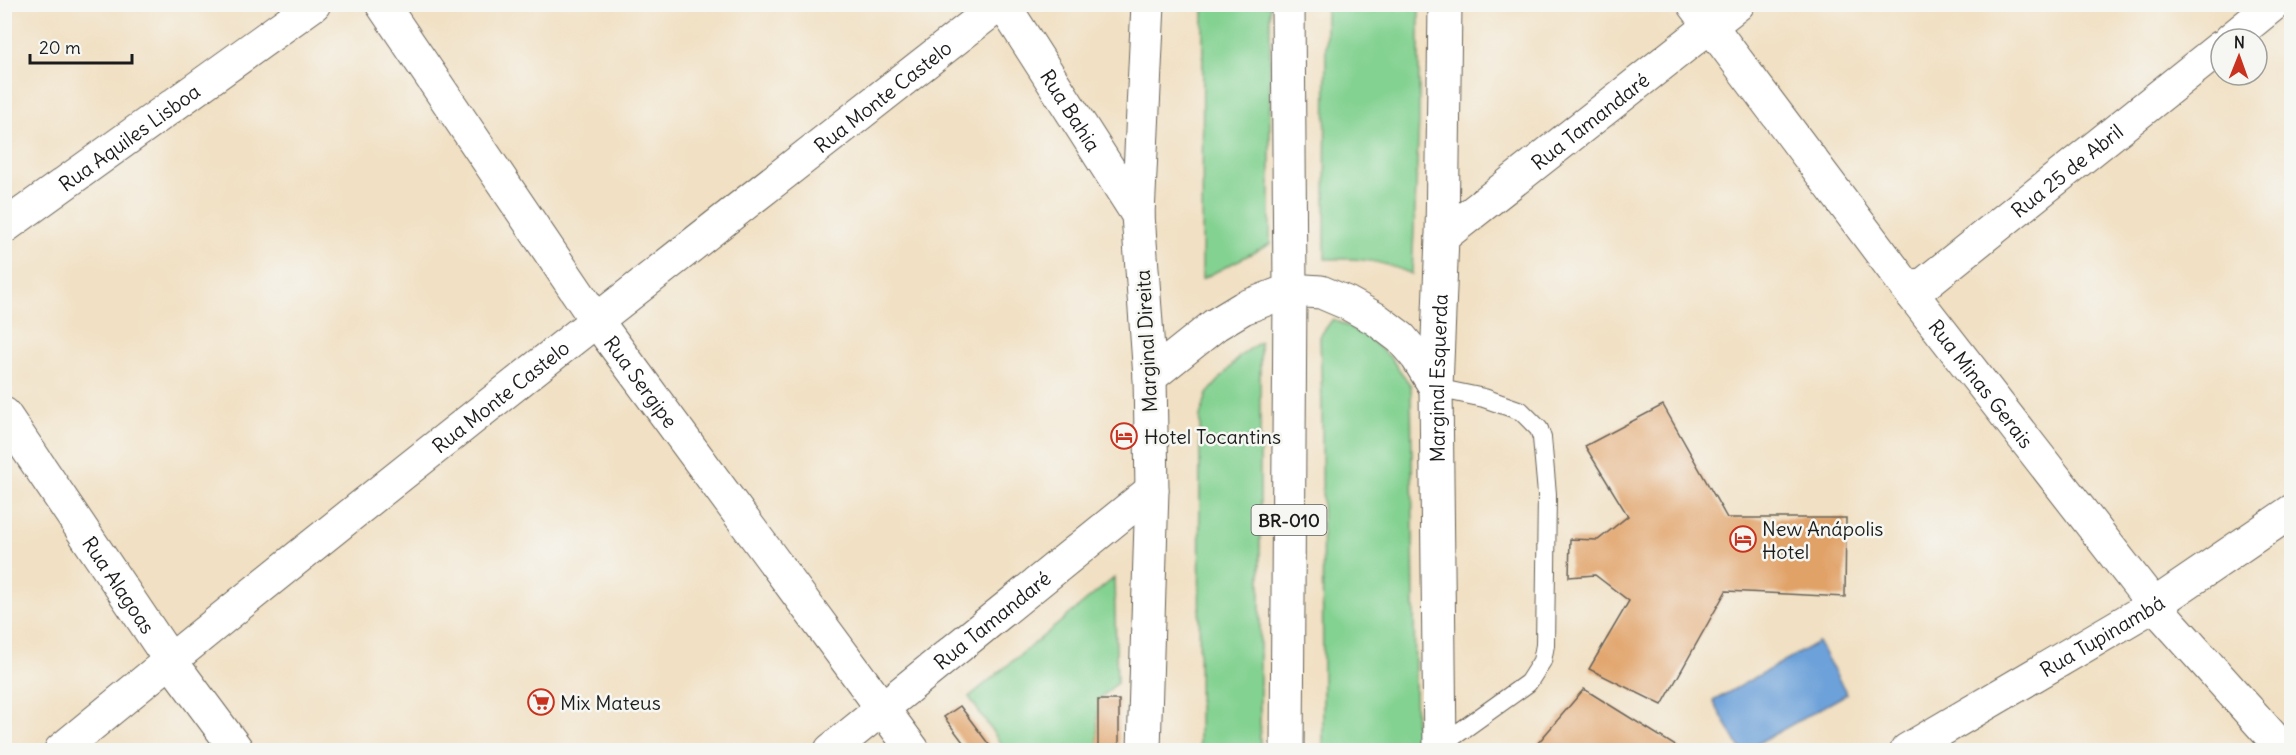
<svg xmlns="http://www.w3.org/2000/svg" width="2296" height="755" font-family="Delius,sans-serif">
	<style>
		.green { fill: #84d292; stroke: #507757; stroke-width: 1.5 }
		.water { fill: #6da1d9; stroke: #445e7a; stroke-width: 1.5 }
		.building { fill: #e1a267 }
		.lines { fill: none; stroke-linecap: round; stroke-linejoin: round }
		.service-casing { stroke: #676156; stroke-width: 20 }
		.minor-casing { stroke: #676156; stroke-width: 35 }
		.tertiary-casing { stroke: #676156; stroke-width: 35 }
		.primary-casing { stroke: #676156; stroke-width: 35 }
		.trunk-casing { stroke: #676156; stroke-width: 35 }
		.service { stroke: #fff; stroke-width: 18 }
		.minor { stroke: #fff; stroke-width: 33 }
		.tertiary { stroke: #fff; stroke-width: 33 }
		.primary { stroke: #fff; stroke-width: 33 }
		.trunk { stroke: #fff; stroke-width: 33 }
		.labels { text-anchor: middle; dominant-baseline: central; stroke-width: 5; stroke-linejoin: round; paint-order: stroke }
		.shield { fill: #f6f6f2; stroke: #5d5d5c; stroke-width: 1.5 }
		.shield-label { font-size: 18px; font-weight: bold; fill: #1c1c1c }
		.street-label { font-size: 20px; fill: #1c1c1c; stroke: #f6f6f2 }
		.poi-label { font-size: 20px; fill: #1c1c1c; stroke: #f6f6f2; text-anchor: start }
	</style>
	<rect width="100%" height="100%" fill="#f6f6f2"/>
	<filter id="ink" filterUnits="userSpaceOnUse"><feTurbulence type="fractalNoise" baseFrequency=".0167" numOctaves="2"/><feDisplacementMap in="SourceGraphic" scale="12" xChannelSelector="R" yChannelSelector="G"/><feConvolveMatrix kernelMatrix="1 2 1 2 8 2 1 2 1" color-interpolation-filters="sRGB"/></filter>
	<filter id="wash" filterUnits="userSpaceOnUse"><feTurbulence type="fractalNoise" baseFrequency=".008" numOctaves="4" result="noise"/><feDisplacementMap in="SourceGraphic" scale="24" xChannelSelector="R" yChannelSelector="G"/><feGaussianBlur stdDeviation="1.35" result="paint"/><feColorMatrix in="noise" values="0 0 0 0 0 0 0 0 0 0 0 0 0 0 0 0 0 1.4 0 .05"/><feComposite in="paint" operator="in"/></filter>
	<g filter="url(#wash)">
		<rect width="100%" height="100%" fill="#f1e0c3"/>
		<g class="green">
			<polygon points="1203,5 1270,5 1270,244 1202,279"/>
			<path d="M 1326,5 L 1419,5 L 1419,120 L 1412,274 C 1379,260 1361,258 1325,259 Z"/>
			<polygon points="1333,319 1366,336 1390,357 1411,386 1416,750 1323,750 1322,406 1320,336"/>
			<polygon points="1260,342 1260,750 1199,750 1200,416 1207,394 1240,356"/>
			<polygon points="1114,578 1117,683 1098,700 1098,750 1005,750 969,697"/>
		</g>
		<polygon class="water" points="1818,642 1847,694 1746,750 1741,750 1713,701"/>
		<g id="blocks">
			<g class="building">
				<polygon points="1663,405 1727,518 1846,518 1845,597 1726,591 1662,705 1589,669 1629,601 1595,575 1569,577 1570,539 1598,540 1628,516 1585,446"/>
				<polygon points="1584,689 1679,748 1681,750 1532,750"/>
				<rect x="1098" y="700" width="21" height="50"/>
				<polygon points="960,706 993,750 969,750 944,717"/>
			</g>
		</g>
	</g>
	<g filter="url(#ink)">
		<use href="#blocks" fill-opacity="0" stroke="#676156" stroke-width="1.5"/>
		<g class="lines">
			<g class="service-casing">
				<polyline id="service" points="1436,388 1484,398 1521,411 1539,429 1542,438 1547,494 1545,645 1542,661 1528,683 1440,746"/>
			</g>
			<g class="minor-casing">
				<g id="minor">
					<path id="s1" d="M 1003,4 L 1138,215"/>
					<path id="s2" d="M 1694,4 L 1912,294 L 2154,605 L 2284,750"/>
					<polyline points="2231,39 2274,4"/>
					<path id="s3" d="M 1912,294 L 2221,47"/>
					<path id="s4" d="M 4,414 L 170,660 L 237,750"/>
					<path id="s5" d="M 61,750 C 369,496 685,251 1000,4"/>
					<path id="s6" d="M 831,750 L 1152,490"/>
				</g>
			</g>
			<g class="tertiary-casing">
				<g id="tertiary">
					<path id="s7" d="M 382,4 L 596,320 L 913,750"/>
					<path id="s8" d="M 4,227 L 314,4"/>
					<path id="s9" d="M 1442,237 L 1738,4"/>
					<path id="s10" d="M 1907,750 L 2154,605 L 2292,511"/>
				</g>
			</g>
			<g class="primary-casing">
				<g id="primary">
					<polyline points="1150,377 1215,325 1243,308 1290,290 1321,292 1347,303 1376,319 1401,338 1417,357 1436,388"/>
					<polyline points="1144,750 1152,490 1150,377 1138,215 1148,4"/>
					<path id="s11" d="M 1440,750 L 1436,388 L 1442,237 L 1445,4"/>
				</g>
			</g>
			<g class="trunk-casing">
				<polyline id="trunk" points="1287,750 1290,290 1288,4"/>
			</g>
			<use href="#service" class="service"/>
			<use href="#minor" class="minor"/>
			<use href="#tertiary" class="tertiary"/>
			<use href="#primary" class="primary"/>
			<use href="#trunk" class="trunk"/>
		</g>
	</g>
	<defs>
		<g id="hotel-ring" transform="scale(1.35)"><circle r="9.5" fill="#f6f6f2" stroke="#c8321e" stroke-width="1.5"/><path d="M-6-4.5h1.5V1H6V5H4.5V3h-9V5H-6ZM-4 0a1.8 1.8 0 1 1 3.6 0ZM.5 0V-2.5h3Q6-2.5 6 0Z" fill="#c8321e"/></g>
		<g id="supermarket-ring" transform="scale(1.35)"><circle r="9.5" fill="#f6f6f2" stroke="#c8321e" stroke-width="1.5"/><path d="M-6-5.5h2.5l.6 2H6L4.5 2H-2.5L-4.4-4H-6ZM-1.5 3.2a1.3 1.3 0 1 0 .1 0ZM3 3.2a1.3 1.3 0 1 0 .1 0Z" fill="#c8321e"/></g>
	</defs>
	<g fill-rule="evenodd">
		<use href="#hotel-ring" x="1124" y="436"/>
		<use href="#hotel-ring" x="1743" y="539"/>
		<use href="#supermarket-ring" x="541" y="702"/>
	</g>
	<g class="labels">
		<rect class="shield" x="1251.5" y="505" width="75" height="30" rx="4.5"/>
		<g class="shield-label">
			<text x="1289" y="520">BR-010</text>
		</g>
		<g class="street-label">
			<text stroke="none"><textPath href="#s5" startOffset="1050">Rua Monte Castelo</textPath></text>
			<text stroke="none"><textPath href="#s1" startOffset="126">Rua Bahia</textPath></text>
			<text stroke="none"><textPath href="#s9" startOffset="188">Rua Tamandaré</textPath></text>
			<text stroke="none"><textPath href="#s8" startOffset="154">Rua Aquiles Lisboa</textPath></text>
			<text stroke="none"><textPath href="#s3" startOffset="198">Rua 25 de Abril</textPath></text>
			<text transform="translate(1146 341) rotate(-93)">Marginal Direita</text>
			<text stroke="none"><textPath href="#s11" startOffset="372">Marginal Esquerda</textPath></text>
			<text stroke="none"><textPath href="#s7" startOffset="458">Rua Sergipe</textPath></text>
			<text stroke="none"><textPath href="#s2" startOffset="476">Rua Minas Gerais</textPath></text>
			<text stroke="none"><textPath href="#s5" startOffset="564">Rua Monte Castelo</textPath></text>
			<text stroke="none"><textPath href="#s4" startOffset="206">Rua Alagoas</textPath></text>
			<text stroke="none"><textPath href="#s6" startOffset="207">Rua Tamandaré</textPath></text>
			<text stroke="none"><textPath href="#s10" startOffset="226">Rua Tupinambá</textPath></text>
		</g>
		<g class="poi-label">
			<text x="1144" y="436">Hotel Tocantins</text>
			<text x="1762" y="528">New Anápolis<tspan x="1762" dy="23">Hotel</tspan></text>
			<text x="560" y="702">Mix Mateus</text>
		</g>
	</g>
	<rect width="2296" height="755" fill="none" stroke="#f6f6f2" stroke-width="24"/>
	<g transform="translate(2239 57) rotate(1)"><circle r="28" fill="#f6f6f2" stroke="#9f9f9c" stroke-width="1.5"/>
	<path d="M0-4.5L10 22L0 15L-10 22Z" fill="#c8321e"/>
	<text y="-9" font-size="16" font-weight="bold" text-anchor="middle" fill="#1c1c1c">N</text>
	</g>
	<path d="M30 54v9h102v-9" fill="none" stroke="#1c1c1c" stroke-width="3"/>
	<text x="39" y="54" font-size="18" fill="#1c1c1c" stroke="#f6f6f2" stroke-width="4.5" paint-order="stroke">20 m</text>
</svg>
